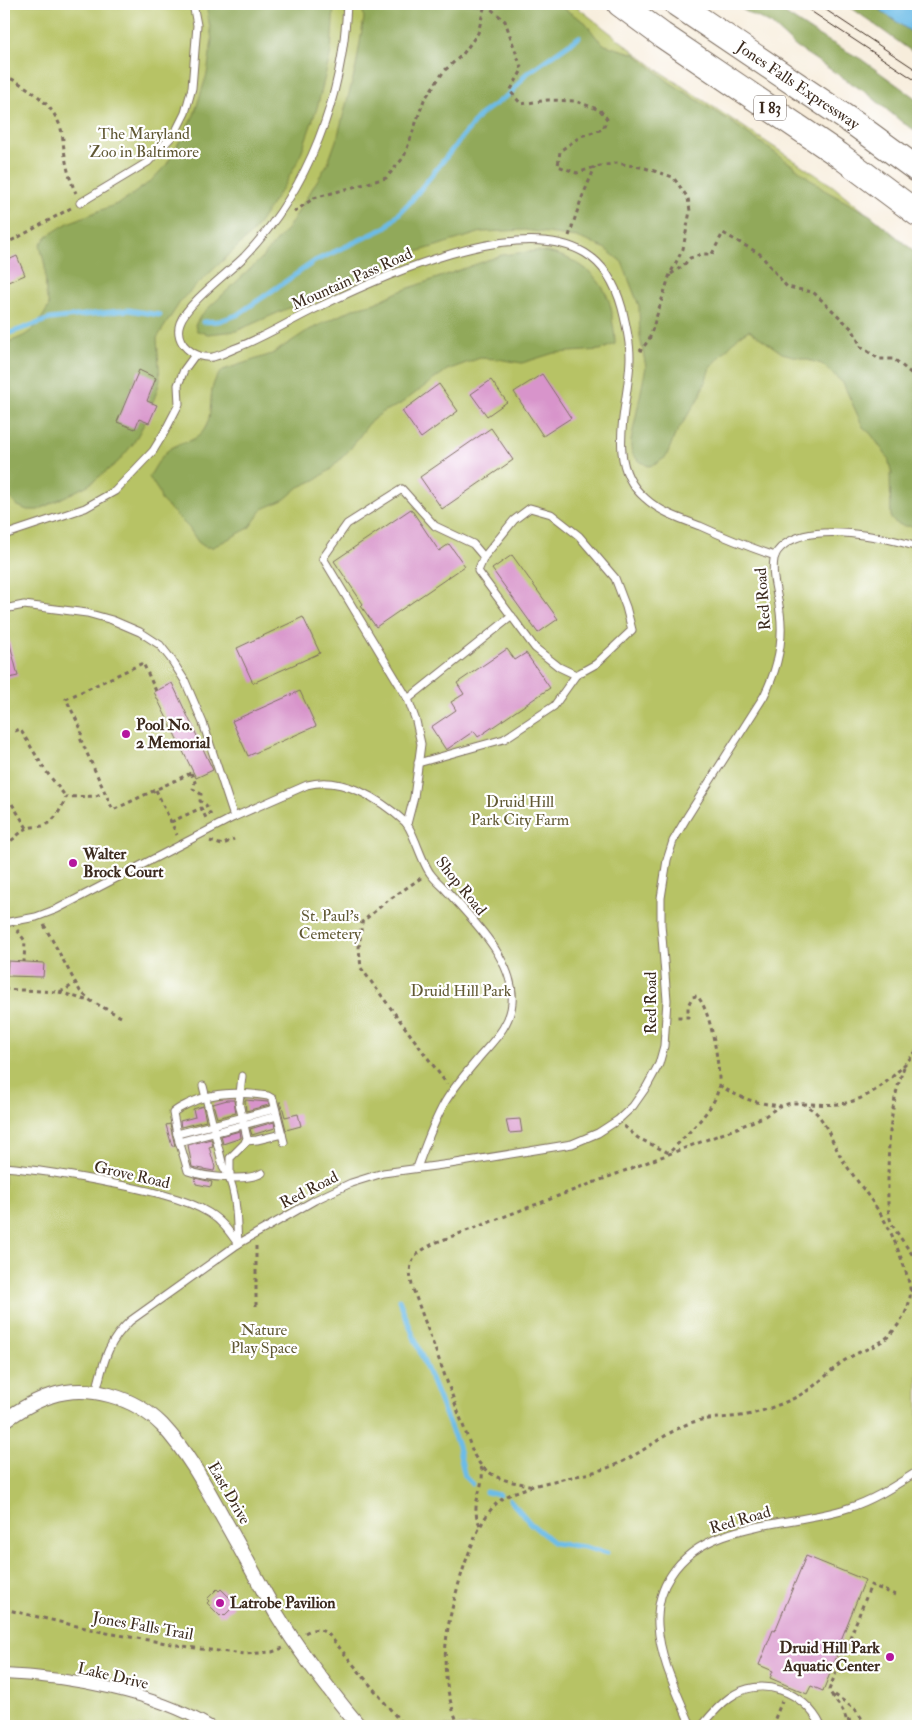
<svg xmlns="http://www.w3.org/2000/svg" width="922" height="1730" font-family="'IM FELL Double Pica',serif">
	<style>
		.green { fill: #b7c365; stroke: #797642 }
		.forest { fill: #91a95a; stroke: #666a3c }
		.water { fill: #6cbce7; stroke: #547382 }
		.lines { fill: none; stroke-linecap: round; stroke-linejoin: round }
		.stream { stroke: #6cbce7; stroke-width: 5 }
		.building { fill: #d894cb }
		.service-casing { stroke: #7d6e60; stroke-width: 9 }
		.pedestrian-casing { stroke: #7d6e60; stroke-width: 12 }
		.minor-casing { stroke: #7d6e60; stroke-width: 16 }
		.motorway-casing { stroke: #7d6e60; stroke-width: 27 }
		.path { stroke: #7d6e60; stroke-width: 3; stroke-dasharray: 4 4; stroke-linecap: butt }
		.service { stroke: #fff; stroke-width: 7 }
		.pedestrian { stroke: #fff; stroke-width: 10 }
		.minor { stroke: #fff; stroke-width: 14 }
		.motorway { stroke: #fff; stroke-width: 25 }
		.tram { stroke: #3b2a1e; stroke-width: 1 }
		.poi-dot { fill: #b5179e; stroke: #fff; stroke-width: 2 }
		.labels { text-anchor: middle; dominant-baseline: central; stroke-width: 4.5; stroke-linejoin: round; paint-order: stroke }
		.shield { fill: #fff; stroke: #766a62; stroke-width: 1 }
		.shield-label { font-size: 15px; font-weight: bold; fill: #3b2a1e }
		.street-label { font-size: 16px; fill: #3b2a1e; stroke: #fff }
		.park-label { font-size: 16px; fill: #605833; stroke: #fff }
		.poi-label { font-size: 16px; font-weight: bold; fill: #3b2a1e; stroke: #fff; text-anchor: start }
	</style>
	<rect width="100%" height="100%" fill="#fff"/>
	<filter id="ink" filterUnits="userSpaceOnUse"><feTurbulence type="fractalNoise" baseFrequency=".02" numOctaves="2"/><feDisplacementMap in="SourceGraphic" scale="10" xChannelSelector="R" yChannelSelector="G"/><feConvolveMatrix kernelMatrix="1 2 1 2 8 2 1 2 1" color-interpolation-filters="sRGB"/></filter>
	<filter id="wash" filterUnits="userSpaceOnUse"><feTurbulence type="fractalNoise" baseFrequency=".0096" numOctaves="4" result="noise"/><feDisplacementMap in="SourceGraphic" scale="20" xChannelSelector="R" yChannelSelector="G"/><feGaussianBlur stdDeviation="1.12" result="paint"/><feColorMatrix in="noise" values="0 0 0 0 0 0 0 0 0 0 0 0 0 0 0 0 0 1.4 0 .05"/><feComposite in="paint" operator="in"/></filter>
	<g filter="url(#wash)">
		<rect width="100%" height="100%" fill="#f7eddb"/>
		<polygon class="green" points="4,4 573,4 662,73 833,186 918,255 918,1726 4,1726"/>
		<g class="forest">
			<path d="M 206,4 L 334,4 L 331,52 L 317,108 L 299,159 L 285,184 L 253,232 L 182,299 L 157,338 L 160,380 L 157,391 L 144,424 L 133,444 L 118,462 L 90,484 L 38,510 L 27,510 L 16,505 L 9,496 L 4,470 L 4,343 C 30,336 36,329 49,306 L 46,294 L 45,266 L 40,245 L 47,236 L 68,223 L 122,202 L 151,181 L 167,164 L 194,115 L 207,74 L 212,40 Z"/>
			<path d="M 362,4 L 556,4 L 585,22 L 596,37 L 605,45 L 635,54 L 669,82 L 730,121 L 795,167 L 824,190 L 870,215 L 914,251 L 918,255 L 918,525 C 910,528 897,526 891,519 L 890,473 L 892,475 L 888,458 L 871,434 L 863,427 L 843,383 L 822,364 L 782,353 L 749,330 L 739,336 L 710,368 L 700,396 L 675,435 L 666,457 L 654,465 L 648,466 C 635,458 630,457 631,441 L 646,367 L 640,337 L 639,306 L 622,262 L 604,248 L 577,237 L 525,230 L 482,232 L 400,257 L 360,277 L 236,331 L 208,334 L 197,331 L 195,325 L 201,315 L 262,258 L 288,228 L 328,163 L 338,135 L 356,67 L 364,18 Z"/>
			<polygon points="734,4 770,4 816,34 861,59 918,100 918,132 903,123 868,94 796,47 771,24 745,11"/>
			<polygon points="846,4 896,4 918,18 918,56"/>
			<path d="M 536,251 C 570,253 603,273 611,308 C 612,312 612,316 612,320 C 614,328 615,335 615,344 L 600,350 L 554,353 L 522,363 L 498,359 L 480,358 L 447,370 L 399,405 L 384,411 L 370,422 L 350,449 L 331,469 L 317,479 L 299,487 L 285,499 L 263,509 L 249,528 L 213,547 L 205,547 L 198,542 L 189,528 L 161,500 L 159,492 L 149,477 C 154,469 159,459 166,452 C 177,441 197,444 205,428 C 216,409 204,387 223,370 L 272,354 L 307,331 L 355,308 L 375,303 L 398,292 L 502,255 Z"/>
		</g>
		<polygon class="water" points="872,4 918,4 918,37 873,5"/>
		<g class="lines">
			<g class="stream">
				<polyline points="203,322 219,321 237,315 315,261 385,228 410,202 480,115 512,92 526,74 579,37"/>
				<polyline points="4,335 50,319 128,310 160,315"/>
				<polyline points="399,1300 458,1446 465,1477 472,1484"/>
				<polyline points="486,1492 499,1495"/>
				<polyline points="510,1500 530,1523 554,1543 584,1547 607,1553"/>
			</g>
		</g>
		<g id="blocks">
			<g class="building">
				<polygon points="17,256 25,275 8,282 4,273 4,262"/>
				<polygon points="139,370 156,378 147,401 157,405 149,423 139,419 135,429 117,422"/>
				<polygon points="542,374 571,418 543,436 514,392"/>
				<polygon points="491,380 507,402 487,416 471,394"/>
				<polygon points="439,384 458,411 421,438 402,411"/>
				<polygon points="491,428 513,460 442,509 420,477"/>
				<polygon points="411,509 439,551 449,544 465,566 376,627 361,606 363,604 334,561"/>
				<polygon points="512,555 558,619 538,633 492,569"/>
				<polygon points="303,617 320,653 253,683 237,648"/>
				<polygon points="8,636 18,676 4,679 4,637"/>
				<polygon points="507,649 515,660 526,653 550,688 478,737 474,731 446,750 431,727 456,710 451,702 464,694 457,683"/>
				<polygon points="172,683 213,770 196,778 154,692"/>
				<polygon points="300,691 316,726 248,756 232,721"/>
				<polygon points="8,961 44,963 43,977 7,976"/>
				<polygon points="227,1100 234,1100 236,1113 217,1118 213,1104"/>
				<polygon points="245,1100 268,1102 269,1105 246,1111"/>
				<polygon points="279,1102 281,1102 285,1117 298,1114 301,1126 286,1130"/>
				<polygon points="203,1106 206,1121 181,1127 180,1121 195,1117 193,1109"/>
				<polygon points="520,1119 522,1132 509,1133 506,1120"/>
				<polygon points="274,1122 275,1128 252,1135 250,1129"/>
				<polygon points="170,1124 175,1146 172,1146 166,1125"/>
				<polygon points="240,1131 241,1138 223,1144 221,1136"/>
				<polygon points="211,1139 213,1146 209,1147 215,1167 214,1171 192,1167 188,1145"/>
				<polygon points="195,1178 212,1182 211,1187 196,1184"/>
				<polygon points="806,1556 865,1580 835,1655 837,1656 823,1691 811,1686 807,1694 770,1678 773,1671 759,1665 773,1630 775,1631"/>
				<polygon points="217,1589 219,1591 221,1589 234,1602 232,1604 234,1606 224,1616 222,1614 220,1616 207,1603 209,1601 207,1599"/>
			</g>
		</g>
	</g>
	<g filter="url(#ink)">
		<use href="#blocks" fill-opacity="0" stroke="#7d6e60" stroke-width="1"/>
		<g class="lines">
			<g class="service-casing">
				<g id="service">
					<path d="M 347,4 C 343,97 309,189 244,257 C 228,273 187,303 180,323 C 173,343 195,360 213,357 C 221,355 229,351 236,348 C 265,337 291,320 319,307 C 383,276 518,214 585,253 C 605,265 616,286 622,308 C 626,324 630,341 630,357 C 630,403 603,463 645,498 C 660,512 681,519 700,526 C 724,537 749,547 775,556"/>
					<polyline points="80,203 148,162 175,133 185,113 192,88 197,25 193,4"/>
					<polyline points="4,535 85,508 115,491 153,451 164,433 179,404 178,385 184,370 195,355"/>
					<polyline points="4,609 24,605 87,613 112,620 140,632 160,645 171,659 185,681 203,723 234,817"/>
					<polyline points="408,699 512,616"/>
					<polyline points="418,763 504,739 554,706 576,675"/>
					<polyline points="407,824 414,797 421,744 416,721 408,699 323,558 347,524 402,489 435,526 473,544 484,557 478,571 535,648 559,667 576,675 596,664 632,630 626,607 615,578 579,536 551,514 530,508 514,520 484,557"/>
					<path d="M 4,923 L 36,917 L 57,909 L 234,817 L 307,785 C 341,775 380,799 405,822 C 413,829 421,861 430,873 C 434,879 440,884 445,889 C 471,918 516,961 512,1003 C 510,1027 491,1043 477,1060 C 466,1073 454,1087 445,1102 C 433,1123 425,1146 417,1168"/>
					<path d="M 203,1086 L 223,1166 C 238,1189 236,1217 238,1243"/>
					<polyline points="177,1134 275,1109"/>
					<polyline points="246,1141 257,1140 282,1134"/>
					<polyline points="179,1142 277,1116"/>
					<path d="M 4,1167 C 40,1170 75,1176 110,1183 C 140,1189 183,1197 209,1213 C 222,1221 229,1231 238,1244"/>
					<path d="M 262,1173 C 247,1182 205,1177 188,1171 L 177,1134 L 173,1113 C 178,1108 184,1106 190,1103 C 215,1091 241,1092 268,1096 L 273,1099 L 284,1142"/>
					<polyline points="230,1177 230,1158 245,1143 247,1138 239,1103 242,1076"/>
					<path d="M 96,1392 C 104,1362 106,1344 130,1321 L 238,1244 L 315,1200 L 351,1183 L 383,1173 L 450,1164 L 572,1144 L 598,1133 L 618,1120 L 633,1106 L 647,1086 L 659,1064 L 664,1046 L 667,1000 L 661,924 L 661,898 L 667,860 L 673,841 L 687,817 L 764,696 C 777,670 784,641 780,612 C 778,594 771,577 774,559 C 775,553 781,547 785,544 C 815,522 885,537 918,547"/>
					<path d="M 691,1726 C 678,1694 660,1660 658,1625 C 657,1607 661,1590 671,1575 C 707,1519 792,1527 848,1508 C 874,1500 896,1485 918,1471"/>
					<path d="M 702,1726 C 710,1716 718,1706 729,1698 C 761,1674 805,1692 821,1726"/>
				</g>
			</g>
			<g class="pedestrian-casing">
				<path id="pedestrian" d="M 4,1674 C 69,1677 154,1692 210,1726"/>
			</g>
			<g class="minor-casing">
				<path id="minor" d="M 4,1421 C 18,1411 34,1401 50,1396 C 88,1383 134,1397 162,1425 C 189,1454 207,1489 226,1523 C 243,1553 259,1583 276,1613 C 300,1653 329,1690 359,1726"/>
			</g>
			<g class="motorway-casing">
				<g id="motorway">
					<polyline points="620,4 662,35 839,155 918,214"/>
					<path id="s1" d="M 677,4 L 858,126 L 918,170"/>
				</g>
			</g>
			<g class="path">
				<path d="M 4,75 C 28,87 53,103 61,129 C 63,135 63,143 64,149 C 66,164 69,179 76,193"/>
				<polyline points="294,212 314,198 386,178 404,157 424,100 444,71 463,54 478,33 485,4 505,21 522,70 510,91 521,104 548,100 575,101 600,110 607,119 603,129 581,136 560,151 558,166 577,173 595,167 617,163 645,168 673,177 688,198 690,211 683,249 670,274 649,340 640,351"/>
				<polyline points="569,236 581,200 595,167"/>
				<polyline points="4,244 17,238 71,208"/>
				<polyline points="671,274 683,266 690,258 702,254 712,254 723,233 760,254 787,287 813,292 853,330 861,347 879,359 894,359 918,379"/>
				<polyline points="156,691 143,663 66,699 82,731 80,738 113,810 193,772"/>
				<polyline points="15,731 20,729 45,770 66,797"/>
				<polyline points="191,773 195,782 193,789 201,794 200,801 206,805 212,818"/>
				<polyline points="156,790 177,835"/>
				<polyline points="12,804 27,828"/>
				<polyline points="171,822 201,808 207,820"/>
				<polyline points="210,841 222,845 234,839"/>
				<path d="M 4,844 C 14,841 18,833 26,829 C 31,826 37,827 42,826 C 55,822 61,809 66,797 L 96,796 L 105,792"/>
				<polyline points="421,878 387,901 362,922 359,948 361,968 447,1084"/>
				<polyline points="44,925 80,991 91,1001 123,1018"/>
				<polyline points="17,930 25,941 24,962"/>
				<polyline points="4,989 58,992 65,990 75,983"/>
				<polyline points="59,992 89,1001"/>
				<path d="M 904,1067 C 890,1105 888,1143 888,1184 C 888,1195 887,1211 891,1222 C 896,1233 911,1252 918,1263"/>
				<path d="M 719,1085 C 741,1099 755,1103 781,1106"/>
				<path d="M 803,1104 C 815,1104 827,1105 838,1104 C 872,1101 898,1073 918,1049"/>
				<path d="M 624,1126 L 638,1138 L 669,1153 C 683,1138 701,1122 712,1104 C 716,1098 718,1092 719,1085 C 720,1066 711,1010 697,996 L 692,997 L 688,1006 L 688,1017 L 675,1017"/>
				<polyline points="256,1246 256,1306"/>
				<polyline points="910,1288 918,1303"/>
				<path d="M 480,1525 C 468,1503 487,1487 481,1467"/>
				<polyline points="4,1609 107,1633 201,1649 245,1654 272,1652 283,1648"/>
				<path d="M 305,1633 C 314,1628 320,1628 329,1635 L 404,1726"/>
				<polyline points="834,1695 833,1697 843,1711 849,1726"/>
				<polyline points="835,1695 855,1709 867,1726"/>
				<polyline points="833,1697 829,1690 871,1585 898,1596"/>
				<polyline points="847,1721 851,1720 855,1726"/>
				<path d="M 459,1726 C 441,1684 442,1645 454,1601 C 461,1574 476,1522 497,1503 C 520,1483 574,1479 604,1469 C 634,1460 657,1438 685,1425 C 709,1415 731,1420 755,1413 C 775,1407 799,1398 815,1385 C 826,1377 835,1366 847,1359 C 864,1348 881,1347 894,1330 C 904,1318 912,1303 910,1288 C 908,1274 894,1238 887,1225 C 874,1201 855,1180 841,1157 C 833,1144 828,1128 819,1116 C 815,1111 809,1107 803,1104 C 796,1102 789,1103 782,1106 C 776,1108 771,1112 765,1116 C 752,1122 740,1127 727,1132 L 437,1242 C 412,1254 406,1262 413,1289 L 474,1455 C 488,1480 508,1481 534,1486"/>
				<polyline points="772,1726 782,1701"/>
			</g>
			<use href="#service" class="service"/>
			<use href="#pedestrian" class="pedestrian"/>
			<use href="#minor" class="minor"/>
			<use href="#motorway" class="motorway"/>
			<g class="tram">
				<polyline points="800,4 918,82"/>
				<polyline points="817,4 918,71"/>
			</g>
		</g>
	</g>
	<g class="poi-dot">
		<circle cx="126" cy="734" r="5"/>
		<circle cx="73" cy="863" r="5"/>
		<circle cx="220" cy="1603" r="5"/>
		<circle cx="890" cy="1657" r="5"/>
	</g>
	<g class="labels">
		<rect class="shield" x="754" y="95.5" width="32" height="25" rx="4"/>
		<g class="shield-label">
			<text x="770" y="108">I 83</text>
		</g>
		<g class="street-label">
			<text stroke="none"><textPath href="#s1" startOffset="146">Jones Falls Expressway</textPath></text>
			<text transform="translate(352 279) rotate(-24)">Mountain Pass Road</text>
			<text transform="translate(763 599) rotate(-94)">Red Road</text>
			<text transform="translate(461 886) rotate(51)">Shop Road</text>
			<text transform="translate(651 1003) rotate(-90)">Red Road</text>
			<text transform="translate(132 1175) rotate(13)">Grove Road</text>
			<text transform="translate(309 1190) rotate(-27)">Red Road</text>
			<text transform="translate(229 1493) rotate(60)">East Drive</text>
			<text transform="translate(740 1520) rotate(-16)">Red Road</text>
			<text transform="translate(143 1626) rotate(10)">Jones Falls Trail</text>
			<text transform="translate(113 1676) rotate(13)">Lake Drive</text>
		</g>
		<g class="park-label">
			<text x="144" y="134">The Maryland<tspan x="144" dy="18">Zoo in Baltimore</tspan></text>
			<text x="520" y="802">Druid Hill<tspan x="520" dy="18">Park City Farm</tspan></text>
			<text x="330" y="916">St. Paul's<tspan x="330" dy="18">Cemetery</tspan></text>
			<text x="461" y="991">Druid Hill Park</text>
			<text x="264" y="1330">Nature<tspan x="264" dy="18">Play Space</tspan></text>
		</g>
		<g class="poi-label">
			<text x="136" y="725">Pool No.<tspan x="136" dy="18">2 Memorial</tspan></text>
			<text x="83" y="854">Walter<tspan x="83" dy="18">Brock Court</tspan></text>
			<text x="230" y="1603">Latrobe Pavilion</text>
			<text x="880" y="1648" text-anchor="end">Druid Hill Park<tspan x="880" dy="18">Aquatic Center</tspan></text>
		</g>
	</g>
	<rect width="922" height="1730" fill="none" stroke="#fff" stroke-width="20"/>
</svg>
